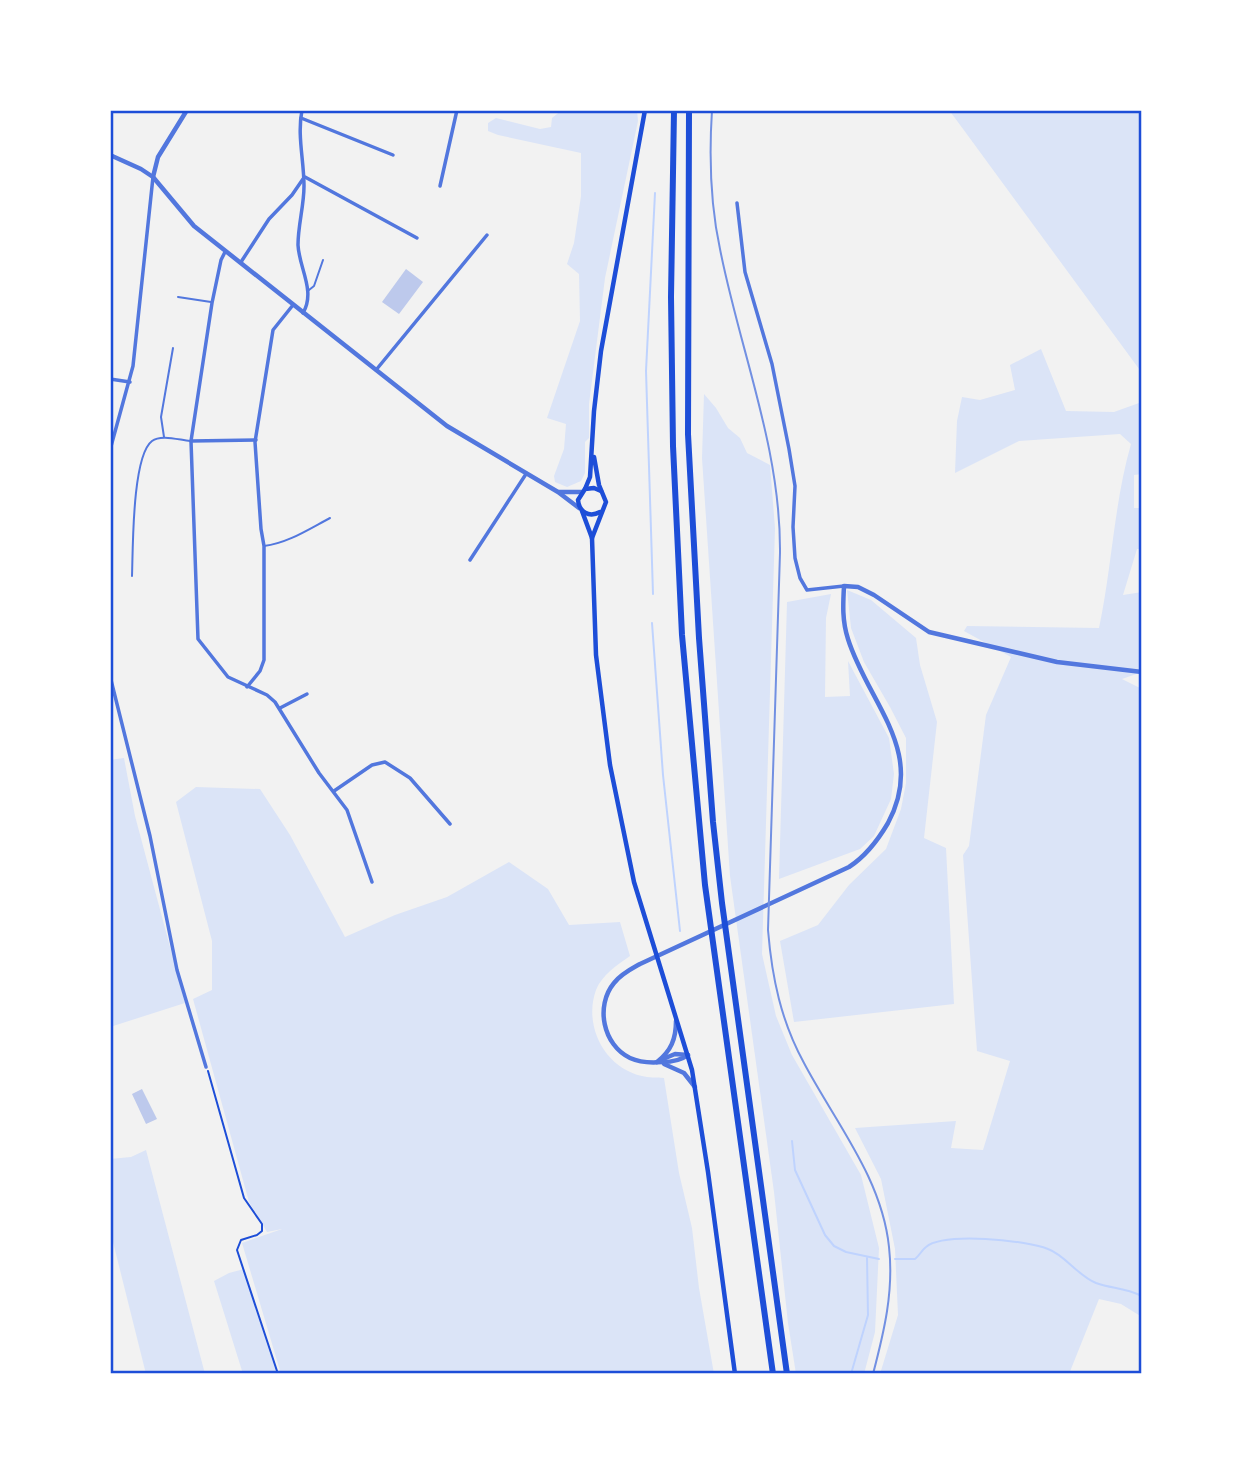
<svg xmlns="http://www.w3.org/2000/svg" width="1252" height="1484" font-family="'DejaVu Sans',sans-serif">
	<style>
		.green { fill: #dbe4f7 }
		.lines { fill: none; stroke-linecap: round; stroke-linejoin: round }
		.stream { stroke: #bfd3fe; stroke-width: 2 }
		.building { fill: #bdc9ec }
		.path { stroke: #1d4ed8; stroke-width: 2 }
		.service { stroke: #5277de; stroke-width: 2 }
		.minor { stroke: #5277de; stroke-width: 3.5 }
		.tertiary { stroke: #5277de; stroke-width: 4.5 }
		.secondary { stroke: #1d4ed8; stroke-width: 4.5 }
		.motorway { stroke: #1d4ed8; stroke-width: 6 }
		.rail { stroke: #7290e2; stroke-width: 2 }
		.neatline { fill: none; stroke: #1d4ed8; stroke-width: 2.5 }
	</style>
	<rect width="100%" height="100%" fill="#f2f2f2"/>
	<g class="green">
		<polygon points="562,110 637,110 638,121 605,278 589,404 589,438 585,442 585,473 581,481 567,487 555,482 554,476 564,449 566,424 547,418 580,321 579,274 567,264 574,243 581,196 581,153 498,135 488,131 488,123 496,118 540,129 551,127 552,118"/>
		<polygon points="949,110 1142,110 1142,373 966,133"/>
		<path d="M 1041,349 L 1066,411 L 1114,412 L 1139,403 L 1142,474 L 1134,475 L 1134,508 L 1142,508 L 1142,549 L 1137,549 L 1123,595 L 1142,592 L 1142,672 L 1122,679 L 1142,689 L 1142,1317 L 1121,1304 L 1099,1299 L 1069,1374 L 880,1374 L 898,1315 L 895,1249 L 881,1179 L 855,1128 L 956,1121 L 951,1148 L 983,1150 L 1010,1061 L 977,1051 L 963,855 L 969,846 L 986,715 L 1011,657 L 964,631 L 967,626 L 1099,628 C 1112,567 1114,503 1131,444 L 1120,434 L 1019,441 L 955,473 L 957,421 L 962,397 L 980,400 L 1015,390 L 1010,365 Z"/>
		<polygon points="704,394 716,408 728,428 740,438 747,453 770,465 775,528 762,954 776,1016 792,1055 861,1175 879,1248 875,1332 864,1374 796,1374 788,1323 774,1192 730,876 702,458"/>
		<polygon points="847,590 871,600 916,638 920,665 937,722 924,838 946,848 954,1004 794,1022 780,941 818,925 849,885 886,849 901,809 906,783 906,738 890,707 864,662 851,628"/>
		<polygon points="831,594 826,618 825,697 850,696 848,661 889,738 894,774 891,799 874,836 860,849 779,879 787,602"/>
		<polygon points="124,758 135,816 185,1003 110,1027 110,760"/>
		<path d="M 196,787 L 260,789 L 290,835 L 345,937 L 395,915 L 447,897 L 509,862 L 548,889 L 569,925 L 620,922 L 630,956 C 617,965 602,975 596,990 C 583,1026 605,1068 642,1076 C 648,1078 657,1077 664,1078 L 679,1173 L 692,1228 L 699,1288 L 714,1374 L 281,1374 L 242,1243 L 282,1229 L 267,1232 L 249,1202 L 193,999 L 212,990 L 212,941 L 176,802 Z"/>
		<polygon points="146,1150 205,1374 146,1374 110,1230 110,1159 131,1157"/>
		<polygon points="244,1269 278,1374 243,1374 214,1281 229,1273"/>
	</g>
	<g class="lines">
		<g class="stream">
			<polyline points="653,594 646,371 655,193"/>
			<polyline points="652,623 663,775 680,931"/>
			<polyline points="792,1141 795,1170 825,1235 834,1246 846,1252 879,1259"/>
			<path d="M 895,1259 L 915,1259 C 919,1256 922,1250 926,1247 C 944,1232 1026,1240 1048,1249 C 1065,1255 1078,1276 1096,1283 C 1113,1289 1123,1287 1142,1296"/>
			<polyline points="851,1374 868,1315 867,1258"/>
		</g>
	</g>
	<g class="building">
		<polygon points="406,269 423,282 399,314 382,302"/>
		<polygon points="142,1089 157,1119 146,1124 132,1094"/>
	</g>
	<g class="lines">
		<polyline class="path" points="208,1071 244,1198 262,1224 262,1231 257,1235 241,1240 237,1250 278,1374"/>
		<g class="service">
			<polyline points="309,290 314,286 323,260"/>
			<polyline points="178,297 211,302"/>
			<polyline points="164,437 161,417 173,348"/>
			<path d="M 264,546 C 288,543 309,529 330,518"/>
			<path d="M 132,576 C 133,550 132,456 152,441 C 161,434 179,440 190,441"/>
		</g>
		<g class="minor">
			<path d="M 302,110 C 297,136 304,160 304,186 C 304,206 298,225 298,245 C 299,268 316,291 303,313"/>
			<polyline points="301,118 393,155"/>
			<polyline points="305,177 417,238"/>
			<polyline points="440,186 457,110"/>
			<polyline points="737,203 745,272 772,364 789,449 795,486 793,527 795,558 800,578 807,590 844,586"/>
			<polyline points="225,252 221,260 212,303 191,441 198,639 228,677 267,695 275,702 319,773 347,810 372,882"/>
			<polyline points="241,262 269,219 292,195 303,179"/>
			<polyline points="376,370 487,235"/>
			<polyline points="110,379 130,382"/>
			<polyline points="191,441 256,440"/>
			<polyline points="110,450 133,366 153,177"/>
			<polyline points="470,560 526,474"/>
			<polyline points="110,676 150,836 177,970 206,1067"/>
			<polyline points="247,687 260,671 264,660 264,546 261,529 255,442 273,330 293,305"/>
			<polyline points="280,708 307,694"/>
			<polyline points="334,791 372,765 385,762 410,778 450,824"/>
		</g>
		<g class="tertiary">
			<polyline points="110,155 141,169 153,177 194,226 447,426 558,492 579,508"/>
			<polyline points="153,177 158,157 187,110"/>
			<polyline points="559,492 582,492"/>
			<path d="M 688,1055 C 680,1061 672,1062 662,1062 C 651,1063 641,1063 630,1058 C 603,1045 595,1006 614,983 C 621,974 631,969 640,964 L 849,867 C 866,856 878,840 888,823 C 927,751 868,703 848,639 C 842,621 843,604 844,586 L 858,587 L 874,595 L 929,632 L 1057,662 L 1142,672"/>
			<polyline points="663,1059 675,1054 688,1055"/>
			<path d="M 657,1062 C 671,1051 676,1039 676,1021"/>
			<polyline points="664,1064 684,1073 695,1087"/>
		</g>
		<g class="secondary">
			<polyline points="585,489 590,477 594,411 601,351 645,110"/>
			<polyline points="582,511 592,538 596,655 610,765 634,882 692,1070 708,1172 735,1374"/>
			<path d="M 600,512 C 589,518 579,512 578,500 L 585,489 L 594,488 L 601,491"/>
			<polyline points="592,538 606,502 599,485 594,457"/>
		</g>
		<g class="motorway">
			<polyline points="674,110 671,297 673,446 682,635 705,885 773,1374"/>
			<polyline points="689,110 688,434 699,638 713,822 722,903 787,1374"/>
		</g>
		<path class="rail" d="M 712,110 C 709,157 710,203 720,249 C 740,351 781,448 780,553 L 768,930 C 772,978 781,1021 804,1063 C 835,1122 882,1178 889,1247 C 894,1291 884,1332 873,1374"/>
	</g>
	<rect width="1252" height="1484" fill="none" stroke="#ffffff" stroke-width="224"/>
	<rect x="112" y="112" width="1028" height="1260" class="neatline"/>
</svg>
